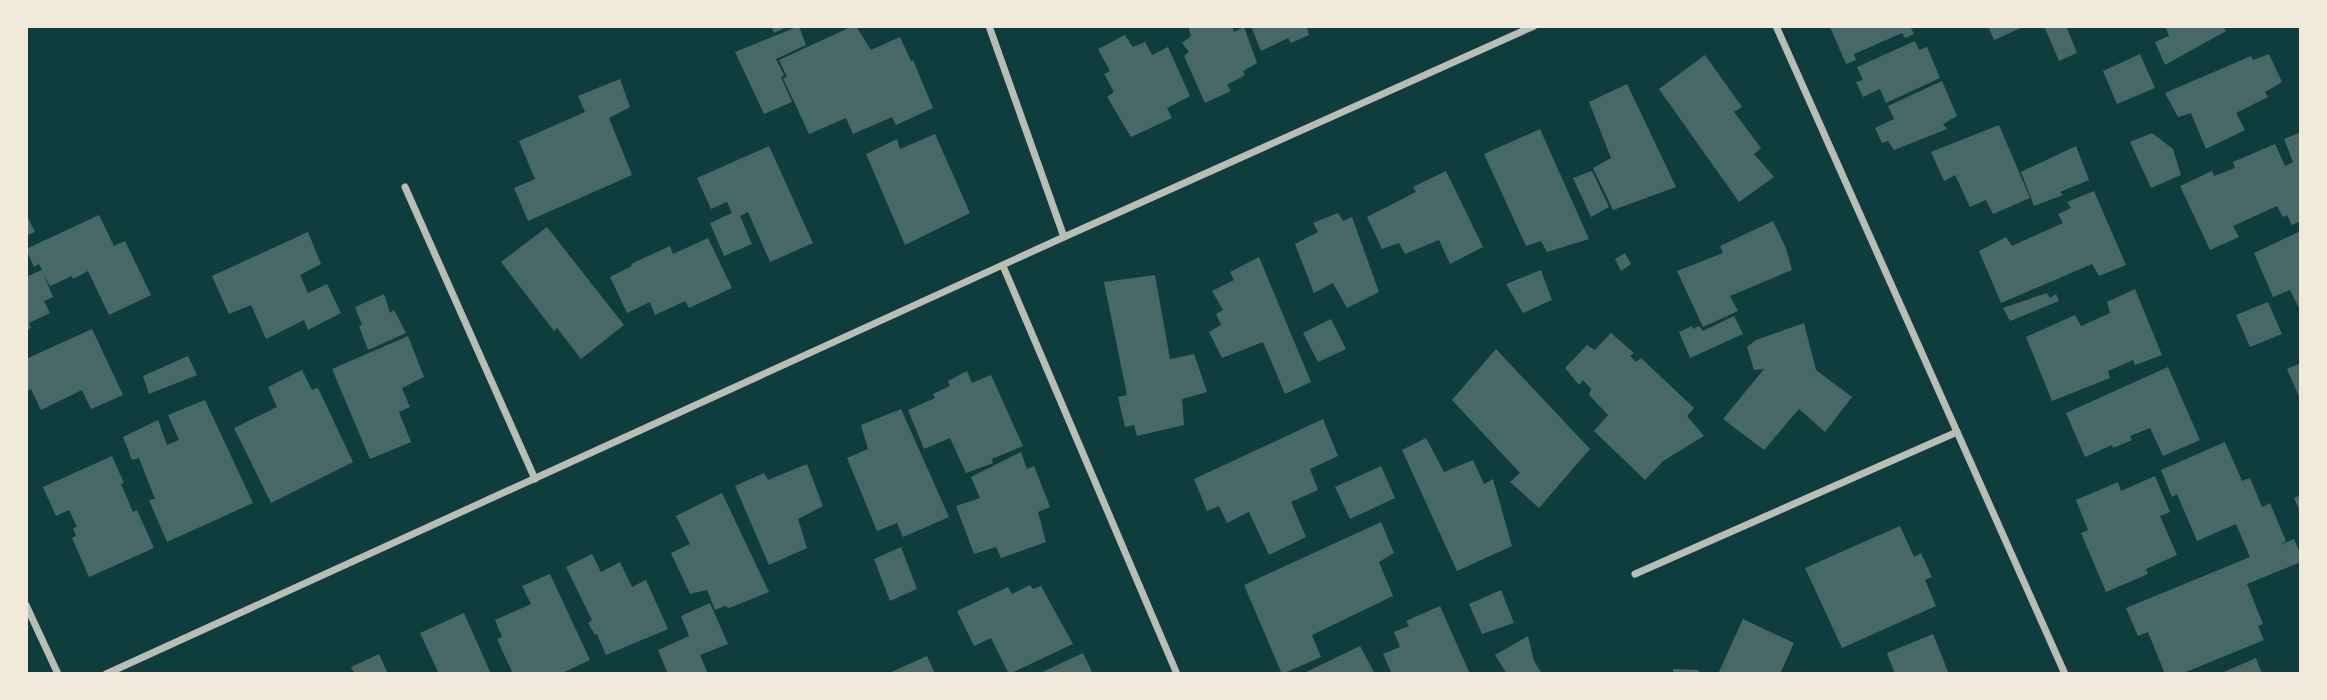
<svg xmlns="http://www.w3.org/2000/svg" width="2327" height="700" font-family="Ubuntu,sans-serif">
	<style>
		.building { fill: #486865 }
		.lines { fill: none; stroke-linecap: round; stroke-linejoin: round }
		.minor { stroke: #b8beb3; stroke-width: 7 }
	</style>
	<rect width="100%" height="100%" fill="#0f3d3e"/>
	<g class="building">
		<polygon points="771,26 789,26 774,33"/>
		<polygon points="799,26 806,45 776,59 784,75 781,77 792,102 764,114 735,52"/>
		<polygon points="853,26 856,26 871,50 900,37 911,61 913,60 933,108 896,125 892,117 853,134 846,118 809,134 783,78 787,77 779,60"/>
		<polygon points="1188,26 1232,26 1234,32 1244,27 1257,63 1243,71 1245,75 1227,85 1231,91 1205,103 1184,56 1189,52 1182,43 1191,36"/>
		<polygon points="1251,26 1311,26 1307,28 1309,35 1291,43 1288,38 1261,51"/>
		<polygon points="1910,26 1914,34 1905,38 1902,33 1854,54 1856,60 1846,64 1830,27"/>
		<polygon points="1988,26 2025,26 1994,40"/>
		<polygon points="2044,26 2066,26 2077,53 2059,61"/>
		<polygon points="2165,26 2223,26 2226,31 2165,65 2155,42 2169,36"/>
		<polygon points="1125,35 1133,47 1145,42 1152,55 1168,47 1190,96 1167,108 1172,118 1131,137 1107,97 1114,92 1104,74 1110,71 1098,49"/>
		<polygon points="1915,41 1919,50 1927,47 1940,78 1886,103 1880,89 1863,97 1856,82 1863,80 1857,67"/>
		<polygon points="2140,54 2155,88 2117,104 2103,71"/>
		<polygon points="2269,54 2282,82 2265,92 2268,97 2236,113 2245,130 2206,149 2191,113 2178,117 2165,93 2251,56 2253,60"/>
		<polygon points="1705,55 1742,107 1734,112 1761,148 1754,154 1774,177 1739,202 1659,89"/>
		<polygon points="620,79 630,107 609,118 632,175 528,221 514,188 535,179 519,141 585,112 578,96"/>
		<polygon points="1942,81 1957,116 1943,124 1947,129 1894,150 1888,141 1882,143 1875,128 1894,119 1888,106"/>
		<polygon points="1627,84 1676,187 1613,210 1593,168 1611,158 1589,102"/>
		<polygon points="1999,125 2030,198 1993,214 1986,200 1970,207 1955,175 1944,181 1931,152"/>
		<polygon points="1540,129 1589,239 1547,252 1541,241 1526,246 1484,154"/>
		<polygon points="2301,132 2301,221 2292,225 2287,215 2283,217 2277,206 2233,226 2239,237 2210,250 2180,186 2212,171 2214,176 2235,168 2233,162 2275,144 2285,166 2293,162 2284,139"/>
		<polygon points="2152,133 2173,149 2181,175 2151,188 2130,142"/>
		<polygon points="935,134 970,213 905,245 866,154 897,139 900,149"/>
		<polygon points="769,146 813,243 770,262 748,212 740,216 752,244 724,256 710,223 732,213 727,202 711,209 697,178"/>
		<polygon points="2076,146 2089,180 2060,192 2063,195 2034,206 2021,172"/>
		<polygon points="1446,171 1483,247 1450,264 1439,240 1405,254 1399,243 1382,249 1367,217 1416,192 1413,187"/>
		<polygon points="1592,171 1609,207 1591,217 1573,178"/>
		<polygon points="2094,191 2126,265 2099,276 2092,264 2001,303 1979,251 2006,237 2012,246 2063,223 2058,214 2071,208 2067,202"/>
		<polygon points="1338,213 1343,221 1352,217 1379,292 1347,308 1333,283 1314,293 1295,244 1318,232 1313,223"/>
		<polygon points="26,214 35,232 26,236"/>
		<polygon points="99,215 114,246 125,241 151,295 109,315 88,271 73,279 72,276 50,286 43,273 53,297 44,301 50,313 29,323 31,328 26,330 26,277 42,270 39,264 34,267 26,249"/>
		<polygon points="1773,221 1786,248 1792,270 1730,296 1738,311 1703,327 1677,271 1723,253 1720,246"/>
		<polygon points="547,227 624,325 581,359 557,328 554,331 501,262"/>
		<polygon points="2301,231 2301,307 2299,308 2290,290 2273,297 2254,253"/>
		<polygon points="308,232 321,264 300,275 308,293 327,284 341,313 308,330 304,320 266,339 251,305 229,314 212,276"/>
		<polygon points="708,238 732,288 689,308 685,301 655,315 650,302 627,313 610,277 632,266 631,264 670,246 673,254"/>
		<polygon points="1625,253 1631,264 1621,271 1615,259"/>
		<polygon points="1259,257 1311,382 1285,394 1263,342 1222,358 1209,332 1221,325 1216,314 1223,310 1212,291 1234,280 1230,272"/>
		<polygon points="1541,270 1552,300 1523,313 1506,284"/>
		<polygon points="1155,275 1170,359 1194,354 1207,392 1182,399 1184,425 1137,436 1134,425 1125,427 1118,397 1127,395 1104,282"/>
		<polygon points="2135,289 2162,355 2135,365 2133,360 2108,371 2110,378 2052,401 2026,337 2075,315 2081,326 2110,313 2107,302"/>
		<polygon points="2047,293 2050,298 2056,294 2059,301 2010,321 2003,308"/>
		<polygon points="384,294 390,313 394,310 406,333 368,350 359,326 362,325 355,307"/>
		<polygon points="2268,302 2282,334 2250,347 2236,315"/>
		<polygon points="1734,316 1743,334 1690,358 1679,332 1692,326 1693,329 1699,326 1703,331"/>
		<polygon points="1331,319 1346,349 1318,362 1303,333"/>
		<polygon points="1804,323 1816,370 1852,397 1825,432 1799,409 1764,450 1723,419 1764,369 1754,370 1747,347 1756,340"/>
		<polygon points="92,329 123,395 91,409 82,390 41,410 31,389 26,391 26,359"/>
		<polygon points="1611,333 1634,353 1630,356 1636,362 1641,358 1694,408 1687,416 1704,436 1663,461 1645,480 1594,431 1608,415 1589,395 1591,389 1583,380 1579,385 1565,368 1587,345 1595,350"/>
		<polygon points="408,336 424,377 402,388 410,407 399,412 411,442 370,459 332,369"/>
		<polygon points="1496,349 1590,449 1539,508 1510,482 1520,473 1452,400"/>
		<polygon points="188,356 197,375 149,394 143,376"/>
		<polygon points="2301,363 2301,401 2287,369"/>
		<polygon points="2168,367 2200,440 2163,456 2150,428 2130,436 2132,440 2113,448 2112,445 2085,457 2066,413"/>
		<polygon points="302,370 312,390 318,388 353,462 271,503 234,428 277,407 268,387"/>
		<polygon points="967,371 972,383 991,375 1023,446 992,459 993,463 966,473 950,438 924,449 908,410 935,398 933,394 950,386 948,381"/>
		<polygon points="205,400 253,503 167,542 149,500 155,499 139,458 132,460 123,437 158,420 167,445 179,440 168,415"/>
		<polygon points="901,409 949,517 903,537 897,523 877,531 847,458 868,449 861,425"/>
		<polygon points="1323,419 1338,456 1310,469 1318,490 1291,502 1306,537 1269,555 1249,512 1227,523 1219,506 1207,511 1194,479"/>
		<polygon points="1426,438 1444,472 1473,460 1484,484 1493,479 1512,546 1457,571 1402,450"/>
		<polygon points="2225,442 2242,481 2250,478 2262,507 2270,503 2286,541 2280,545 2294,539 2301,555 2301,562 2247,584 2263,624 2258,626 2264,640 2181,674 2165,674 2148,632 2138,636 2126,608 2250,557 2236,524 2197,541 2177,494 2172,497 2161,470"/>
		<polygon points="1021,452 1027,469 1034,466 1050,507 1038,512 1046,542 1001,558 996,547 974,554 956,506 980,498 971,477"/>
		<polygon points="112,456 124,483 121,484 133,512 137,510 154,548 89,577 72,538 76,536 73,528 77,527 69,510 56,516 43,487"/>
		<polygon points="807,464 823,506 798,519 807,548 769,565 735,486 764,473 768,480"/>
		<polygon points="1381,466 1395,498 1350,519 1335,487"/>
		<polygon points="2155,476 2170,512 2160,516 2177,555 2146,569 2148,574 2106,592 2081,533 2088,530 2076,500 2118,482 2121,491"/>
		<polygon points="722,493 769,592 729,608 725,606 715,610 707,590 690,594 671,553 690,544 676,516"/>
		<polygon points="2301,495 2301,514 2294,498"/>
		<polygon points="1381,522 1394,553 1379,562 1393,596 1312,635 1321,657 1282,674 1244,585"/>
		<polygon points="1900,526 1914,557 1921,553 1932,577 1925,580 1936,606 1842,648 1805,568"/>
		<polygon points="901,547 917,589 890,601 874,559"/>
		<polygon points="592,554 601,572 620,562 632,587 646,580 668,629 606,655 597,634 595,635 588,623 592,620 566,567"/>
		<polygon points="550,574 590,660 560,674 513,674 497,639 502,637 495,620 531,604 522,586"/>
		<polygon points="1030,585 1033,589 1041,586 1073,644 1009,674 991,638 974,646 957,611 1008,587 1012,594"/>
		<polygon points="1501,590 1514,623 1482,634 1469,604"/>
		<polygon points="710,603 728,644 700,655 708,674 668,674 658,650 689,636 681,616"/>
		<polygon points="1440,606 1470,674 1392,674 1383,654 1400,647 1394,632 1409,626 1406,621"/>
		<polygon points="464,613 491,674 439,674 420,633"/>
		<polygon points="1743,619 1794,643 1780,674 1718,674"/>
		<polygon points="1933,634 1949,674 1895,674 1887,653"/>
		<polygon points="1528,636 1534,661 1542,674 1507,674 1495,655"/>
		<polygon points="1360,646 1375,674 1302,674"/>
		<polygon points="1083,653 1093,674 1038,674"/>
		<polygon points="379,654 388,674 355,674 351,667"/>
		<polygon points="927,656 935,674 887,674"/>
		<polygon points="2256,658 2262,674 2219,674"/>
		<polygon points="1673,669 1699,670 1698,674 1673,674"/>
	</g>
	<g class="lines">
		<g class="minor">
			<polyline points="989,26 1064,237"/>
			<polyline points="1776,26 2065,674"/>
			<polyline points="405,187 535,479"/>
			<polyline points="1003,266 1177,674"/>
			<polyline points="1635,574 1957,432"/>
			<polyline points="26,605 58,674"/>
			<polyline points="106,674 1064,237 1534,26"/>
		</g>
	</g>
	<rect width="2327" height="700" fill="none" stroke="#f1e9da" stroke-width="56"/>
</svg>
